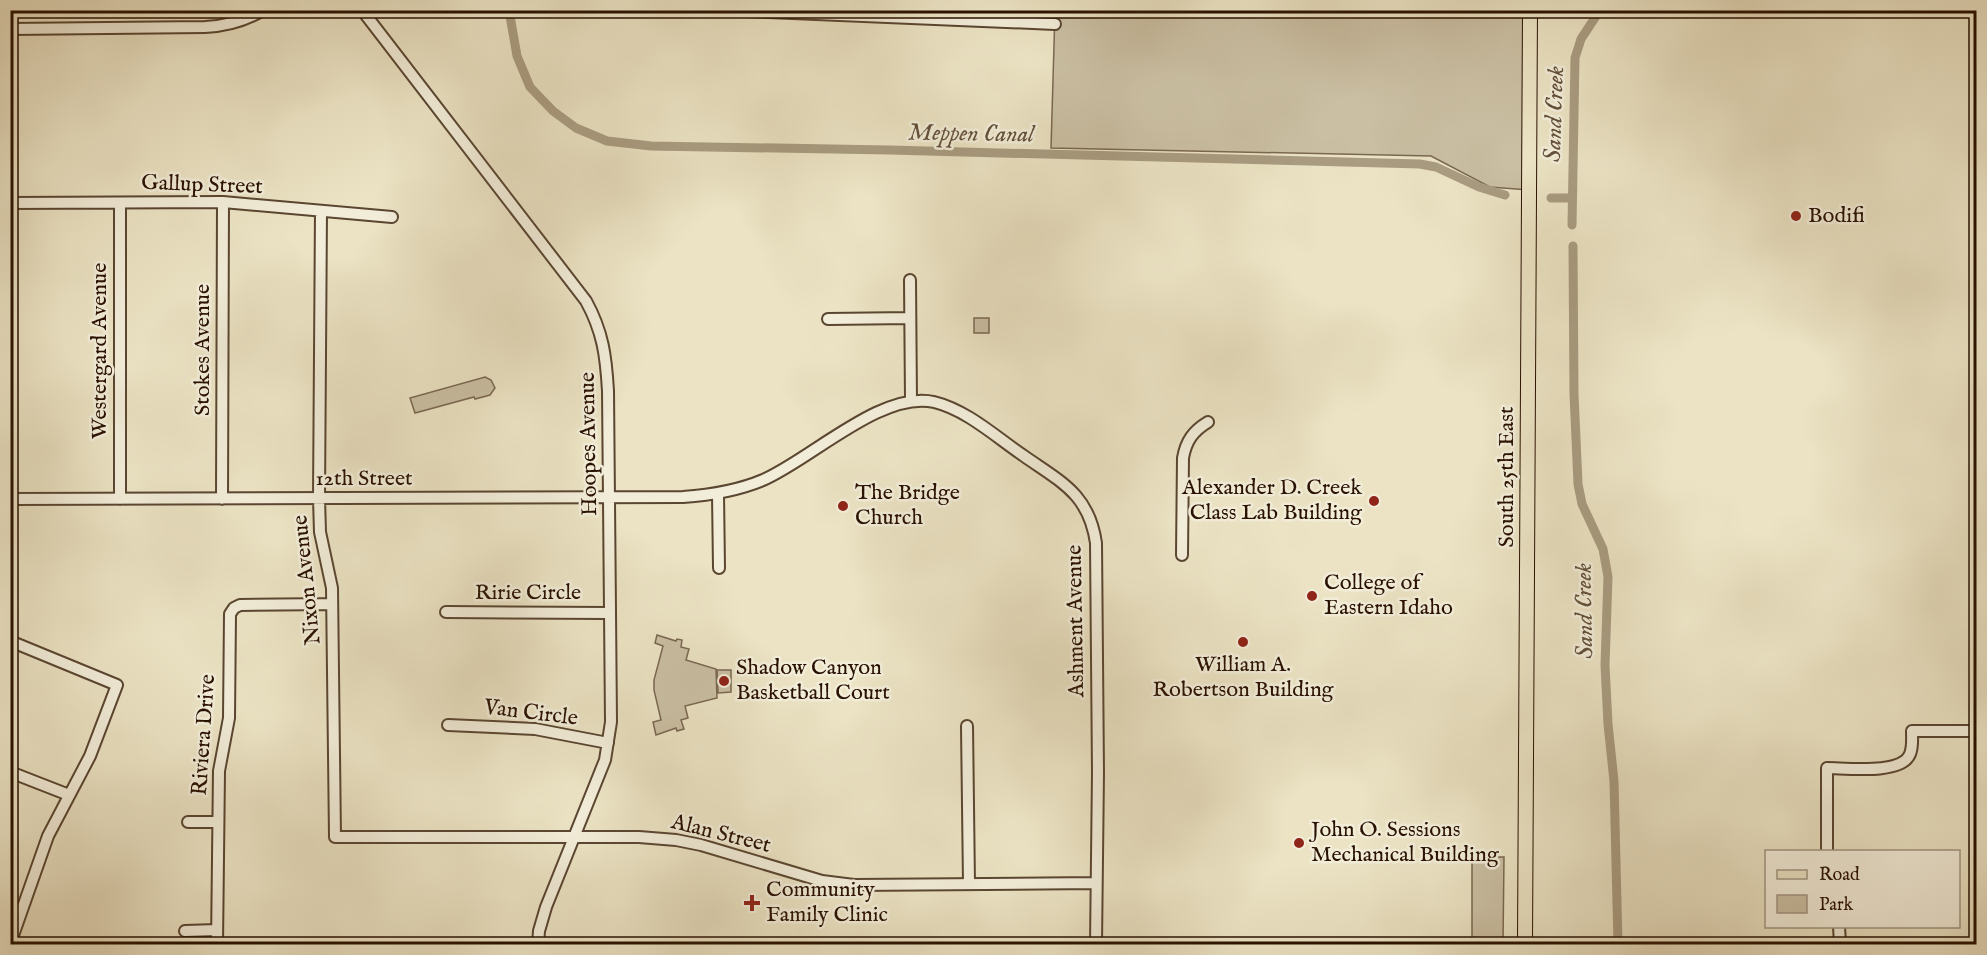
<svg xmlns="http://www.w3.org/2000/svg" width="1987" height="955" font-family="'IM FELL English',serif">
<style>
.green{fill:#cabfa3;stroke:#7a6852;stroke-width:1.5}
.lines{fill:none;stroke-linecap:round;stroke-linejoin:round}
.canal{stroke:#a99c81;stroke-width:9}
.minor-casing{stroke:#5a4631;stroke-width:14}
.major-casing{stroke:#291100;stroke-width:16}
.minor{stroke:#f2edd9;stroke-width:10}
.major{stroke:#ebe3c4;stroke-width:14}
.poi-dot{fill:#8f2418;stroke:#f2edd9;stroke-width:2}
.labels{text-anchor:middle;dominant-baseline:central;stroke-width:5;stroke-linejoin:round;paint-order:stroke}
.street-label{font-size:22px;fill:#291100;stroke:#f2edd9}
.poi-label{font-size:22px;fill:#291100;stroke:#f2edd9;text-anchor:start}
.water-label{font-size:24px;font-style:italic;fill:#63503a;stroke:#f2edd9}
</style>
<rect width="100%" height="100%" fill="#ebe3c4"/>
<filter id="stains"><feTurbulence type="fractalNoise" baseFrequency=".00333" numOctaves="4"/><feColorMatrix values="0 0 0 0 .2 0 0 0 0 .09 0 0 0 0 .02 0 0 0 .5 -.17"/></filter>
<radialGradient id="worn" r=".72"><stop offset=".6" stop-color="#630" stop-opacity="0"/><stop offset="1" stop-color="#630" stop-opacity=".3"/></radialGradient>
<path class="green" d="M1055,11h475v179l-40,-3 -59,-31 -380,-8z
M974,318h15v15h-15z
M485,377l6,3 4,8 -5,7 -15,4 -1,-2 -59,16 -5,-15z
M657,635l19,6 1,-2 5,1 -1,7 8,2 -3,11 30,9 1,29 -32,8 3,12 -7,2 3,9 -7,2 -1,-3 -20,7 -3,-13 8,-2 -7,-30v-10l9,-34 -8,-3z
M717,670h14v22l-13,1z
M1477,857h27l-1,87h-31v-82z"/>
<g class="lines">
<path class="canal" d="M509,10l8,46 13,31 23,24 23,17 31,13 44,5 239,4 530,14 16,3 43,20 26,8
M1551,198h21
M1572,225l3,-167 6,-19 19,-29
M1573,246l1,148 4,90 4,20 21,45 5,28 -3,88 3,59 6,57 4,163"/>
<defs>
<path id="minor" d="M362,10l224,291c17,31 20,55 22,90l3,331 -6,38 -59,147 -7,24 -1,13
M722,10l333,14
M10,29l195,-2c21,-1 40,-6 58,-17
M10,203l213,-1 169,15
M120,203v296
M321,211l-2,287 1,34 12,56 3,249h304l37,3 25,5 121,36 32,4 242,-2
M910,280l1,121
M828,319l82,-1
M718,494l1,74
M10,499l673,-2c28,-2 54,-6 80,-17 47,-20 119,-90 171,-78 33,8 62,35 90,54 37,26 65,38 72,87l2,229 -2,172
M222,499l1,-297
M1182,555l1,-97c3,-17 10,-27 25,-36
M446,612l164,1
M10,641l107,44 -27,71 -42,80 -38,108
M448,725l87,4 73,14
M967,726l2,158
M10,772l59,23
M188,822h29
M1827,852v-84c19,0 75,7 83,-14 3,-7 2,-16 2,-23h64
M1839,926l1,18
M185,931l32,-1
M217,944l2,-173 10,-53 1,-104 4,-6 6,-3 92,-1"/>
<path id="major" d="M1525,944l5,-934"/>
</defs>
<use href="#minor" class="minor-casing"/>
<use href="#major" class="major-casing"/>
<use href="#minor" class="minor"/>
<use href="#major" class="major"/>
</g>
<g class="poi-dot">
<circle cx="1796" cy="216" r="6"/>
<circle cx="1374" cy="501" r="6"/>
<circle cx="843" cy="506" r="6"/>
<circle cx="1312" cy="596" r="6"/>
<circle cx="1243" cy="642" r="6"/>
<circle cx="724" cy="681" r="6"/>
<circle cx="1299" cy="843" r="6"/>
<path d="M749 894h6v6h6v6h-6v6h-6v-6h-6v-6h6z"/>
</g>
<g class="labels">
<g class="street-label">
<text transform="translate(202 185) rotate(2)">Gallup Street</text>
<text transform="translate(203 350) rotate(-90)">Stokes Avenue</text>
<text transform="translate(100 351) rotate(-90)">Westergard Avenue</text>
<text transform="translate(589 444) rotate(-91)">Hoopes Avenue</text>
<text transform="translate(1507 477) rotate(-90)">South 25th East</text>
<text x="364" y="479">12th Street</text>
<text transform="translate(307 580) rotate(-96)">Nixon Avenue</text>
<text x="528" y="593">Ririe Circle</text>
<text transform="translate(1076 621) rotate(-91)">Ashment Avenue</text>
<text transform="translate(531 713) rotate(7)">Van Circle</text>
<text transform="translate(204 735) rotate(-86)">Riviera Drive</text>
<text transform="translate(721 834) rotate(14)">Alan Street</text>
</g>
<g class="poi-label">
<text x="1808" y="216">Bodifi</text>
<text x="1362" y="488" text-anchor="end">Alexander D. Creek<tspan x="1362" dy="25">Class Lab Building</tspan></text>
<text x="855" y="493">The Bridge<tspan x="855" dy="25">Church</tspan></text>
<text x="1324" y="583">College of<tspan x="1324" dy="25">Eastern Idaho</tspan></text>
<text x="1243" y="665" text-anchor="middle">William A.<tspan x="1243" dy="25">Robertson Building</tspan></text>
<text x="736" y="668">Shadow Canyon<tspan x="736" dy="25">Basketball Court</tspan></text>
<text x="1311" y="830">John O. Sessions<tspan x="1311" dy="25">Mechanical Building</tspan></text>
<text x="766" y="890">Community<tspan x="766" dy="25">Family Clinic</tspan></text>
</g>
<g class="water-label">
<text transform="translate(1555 114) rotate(-88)">Sand Creek</text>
<text transform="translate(971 134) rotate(1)">Meppen Canal</text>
<text transform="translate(1585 611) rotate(-91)">Sand Creek</text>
</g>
</g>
<rect width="1987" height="955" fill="none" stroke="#ebe3c4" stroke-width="36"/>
<rect x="12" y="12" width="1963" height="931" fill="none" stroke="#291100" stroke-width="3"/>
<rect x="18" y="18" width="1951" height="919" fill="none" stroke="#291100" stroke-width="1.5"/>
<rect x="1765" y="850" width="195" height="78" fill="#f2edd9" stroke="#a29582" stroke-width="1.5"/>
<rect x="1777" y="870" width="30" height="9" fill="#ebe3c4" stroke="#a29582" stroke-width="1.5"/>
<text x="1819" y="880" font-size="18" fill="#291100">Road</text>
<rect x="1777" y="895" width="30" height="18" fill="#cabfa3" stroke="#a29582" stroke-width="1.5"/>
<text x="1819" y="910" font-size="18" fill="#291100">Park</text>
<rect width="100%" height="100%" filter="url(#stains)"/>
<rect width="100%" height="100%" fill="url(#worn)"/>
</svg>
